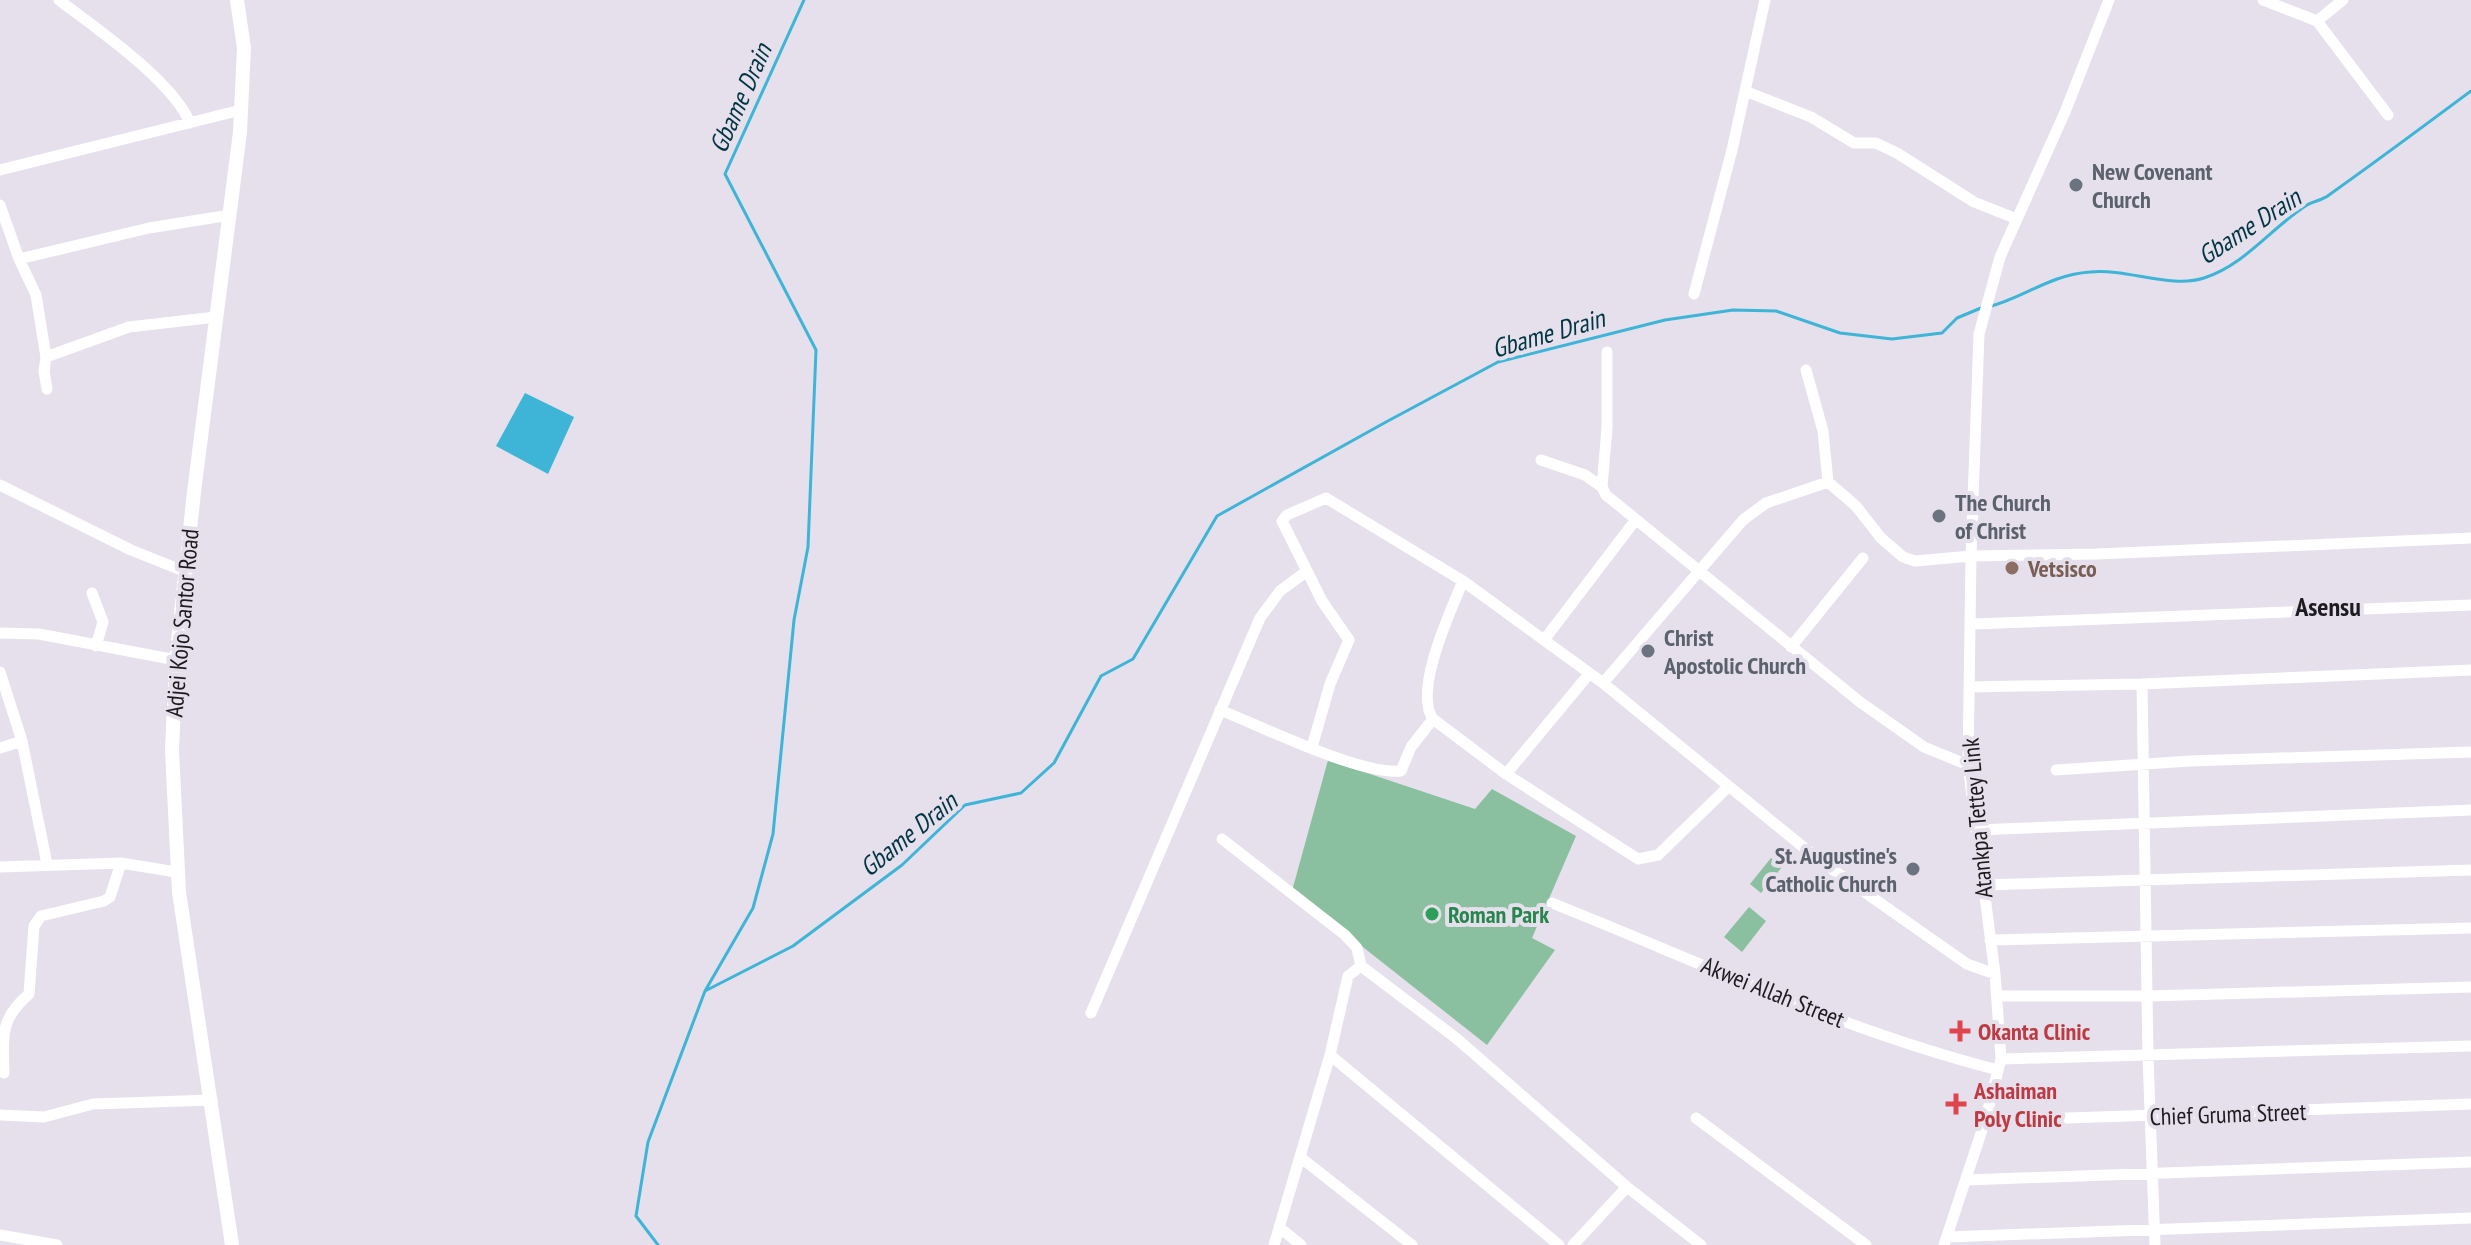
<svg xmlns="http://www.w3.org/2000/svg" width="2471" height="1245" font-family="'PT Sans Narrow',sans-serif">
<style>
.green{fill:#8ac0a0}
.water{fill:#3eb4d7}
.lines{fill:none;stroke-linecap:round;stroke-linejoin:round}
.stream{stroke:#3eb4d7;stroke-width:3}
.minor{stroke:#fff;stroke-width:11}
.tertiary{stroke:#fff;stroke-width:14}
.worship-dot{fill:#6b7280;stroke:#e5e0eb;stroke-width:3}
.education-dot{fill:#8d6e63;stroke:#e5e0eb;stroke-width:3}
.leisure-dot{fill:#2e9e5b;stroke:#e5e0eb;stroke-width:3}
.health-dot{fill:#e0444e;stroke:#e5e0eb;stroke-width:3}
.labels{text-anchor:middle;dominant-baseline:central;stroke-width:8;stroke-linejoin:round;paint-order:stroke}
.worship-label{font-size:24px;font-weight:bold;fill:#5b616d;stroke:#e5e0eb;text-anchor:start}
.education-label{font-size:24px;font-weight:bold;fill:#785e54;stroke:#e5e0eb;text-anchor:start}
.street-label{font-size:24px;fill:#1d1b1f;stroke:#e5e0eb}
.leisure-label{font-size:24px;font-weight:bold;fill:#27864d;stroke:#e5e0eb;text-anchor:start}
.health-label{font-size:24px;font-weight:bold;fill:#be3a42;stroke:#e5e0eb;text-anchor:start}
.water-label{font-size:26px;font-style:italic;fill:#003543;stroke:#e5e0eb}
.neighbourhood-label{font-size:26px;font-weight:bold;fill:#1d1b1f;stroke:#e5e0eb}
</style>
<rect width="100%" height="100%" fill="#e5e0eb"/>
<path class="green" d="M1328,760l147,49 17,-20 84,47 -44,102 23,12 -68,95 -195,-154z
M1771,858l11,9 -21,26 -11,-9z
M1749,907l17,14 -24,31 -18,-15z"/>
<path class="water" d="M525,393l49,24 -26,57 -52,-28z"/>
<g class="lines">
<path class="stream" d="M1988,307c36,-9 61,-32 102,-35 37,-4 81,17 114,6 41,-13 68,-51 103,-73 7,-4 16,-5 22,-10 48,-34 95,-69 142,-104
M705,991l88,-45 109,-81 63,-60 56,-12 33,-30 47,-87 32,-17 84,-143 169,-94 112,-60 167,-42 68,-10 43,1 64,22 52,6 50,-6 15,-15 24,-10
M658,1245l-22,-29 12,-74 57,-151 48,-83 20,-74 21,-214 14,-73 8,-197 -91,-176 79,-174"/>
<path class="minor" d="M59,0c37,28 114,81 131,123
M2263,0l54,21 26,-21
M2317,21l71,94
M1745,91l66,26 43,26h22l21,10 77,49 43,17
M0,170l241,-60
M0,205l19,54 17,36 10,62 -2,14 3,18
M19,259l130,-31 81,-13
M1694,294l38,-144 33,-150
M1607,352v76l-5,59 4,8 254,207 64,45 44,18
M46,357l83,-30 87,-10
M1806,370l17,61 5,51
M1541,460l44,15 17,12
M0,485l131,65 55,22
M1463,581c-12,29 -50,110 -30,138l73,55 132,85 20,-4 71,-69
M92,593l11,29 -7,24
M1972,624l499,-19
M0,633l39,1 137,26
M1544,640l90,-118
M1791,647l72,-89
M0,672l22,69 25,123
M1603,683l140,-163 23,-17 62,-21 28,24 25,32 22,19 12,4 56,-5 126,-2 374,-16
M2142,684l6,373 7,188
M1969,687l173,-3 329,-14
M1220,710c43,17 139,65 181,61l10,-24 22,-28
M1312,747l18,-63 19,-44 -27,-39 -40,-80 5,-6 39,-17 137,83 140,102 216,177 148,104 28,10
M0,748l22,-7
M2056,770l134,-9 281,-9
M1506,774l83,-100
M1976,830l495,-20
M1222,839l123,96 12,13 4,18
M0,867l121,-4 55,9
M1982,885l489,-15
M1552,903c148,59 292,128 446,167
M1990,940l481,-12
M1997,996h152l322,-9
M1091,1013l169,-395 20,-27 27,-20
M1330,1055l229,190
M2001,1059l470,-13
M4,1073c-1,-38 -4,-54 25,-79l5,-68 7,-10 63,-15 6,-4 11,-34
M0,1115l44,2 49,-13 119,-4
M1696,1118l170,127
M1985,1121l486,-17
M1300,1157l112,88
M1966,1180l505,-18
M1279,1227l22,18
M0,1235l57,10
M1947,1237l524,-19
M1274,1245l56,-190 18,-79 13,-10 95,72 171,149 74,58
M1573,1245l54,-58
M1944,1245l41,-124 16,-62 -6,-85 -27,-209 3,-209 8,-222 21,-77 65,-145 44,-112"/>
<path class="tertiary" d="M232,1245l-53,-353 -7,-142 4,-90 18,-168 46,-360 4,-84 -7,-48"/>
</g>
<g class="worship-dot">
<circle cx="2076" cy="185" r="8"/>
<circle cx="1939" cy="516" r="8"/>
<circle cx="1648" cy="651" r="8"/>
<circle cx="1913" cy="869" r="8"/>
</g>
<circle class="education-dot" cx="2012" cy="568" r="8"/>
<circle class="leisure-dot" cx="1432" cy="914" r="8"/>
<g class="health-dot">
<path d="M1956 1019h8v8h8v8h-8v8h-8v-8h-8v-8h8z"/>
<path d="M1952 1092h8v8h8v8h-8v8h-8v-8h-8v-8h8z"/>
</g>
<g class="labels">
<g class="worship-label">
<text x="2092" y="171">New Covenant<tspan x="2092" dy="28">Church</tspan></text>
<text x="1955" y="502">The Church<tspan x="1955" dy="28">of Christ</tspan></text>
<text x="1664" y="637">Christ<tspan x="1664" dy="28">Apostolic Church</tspan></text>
<text x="1897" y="855" text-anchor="end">St. Augustine's<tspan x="1897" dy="28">Catholic Church</tspan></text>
</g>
<g class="education-label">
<text x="2028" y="568">Vetsisco</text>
</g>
<g class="street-label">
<text transform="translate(182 623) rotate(-85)">Adjei Kojo Santor Road</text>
<text transform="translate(1977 818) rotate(-95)">Atankpa Tettey Link</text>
<text transform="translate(1773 992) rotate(22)">Akwei Allah Street</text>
<text transform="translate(2228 1114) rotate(-2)">Chief Gruma Street</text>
</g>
<g class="leisure-label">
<text x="1448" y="914">Roman Park</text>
</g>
<g class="health-label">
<text x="1978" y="1031">Okanta Clinic</text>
<text x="1974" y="1090">Ashaiman<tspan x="1974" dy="28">Poly Clinic</tspan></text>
</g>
<g class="water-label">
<text transform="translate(740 98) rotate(-66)">Gbame Drain</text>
<text transform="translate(2249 226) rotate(-33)">Gbame Drain</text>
<text transform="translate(1548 333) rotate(-16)">Gbame Drain</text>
<text transform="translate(908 834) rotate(-39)">Gbame Drain</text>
</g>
<g class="neighbourhood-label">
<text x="2328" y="606">Asensu</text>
</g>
</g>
</svg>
